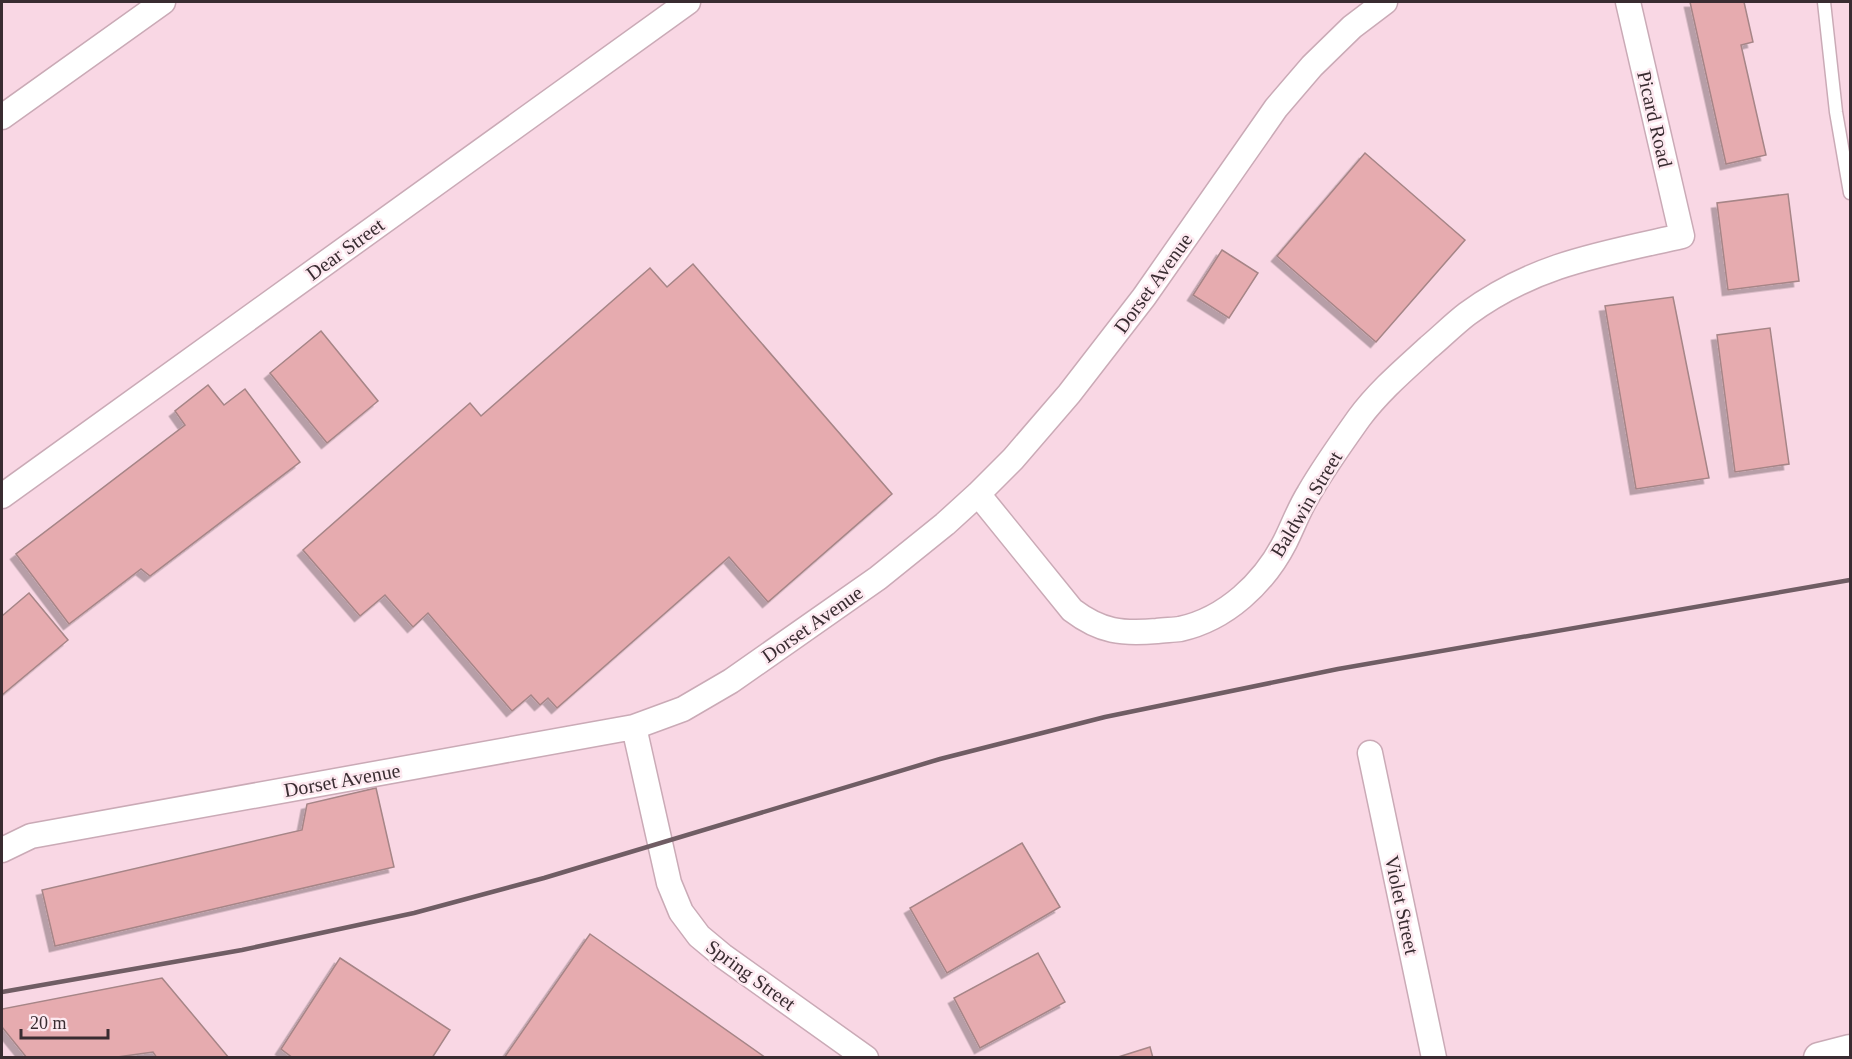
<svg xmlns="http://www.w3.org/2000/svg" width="1852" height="1059" font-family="'Times New Roman',serif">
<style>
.building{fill:#e6abaf;stroke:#a68587;stroke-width:1.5;filter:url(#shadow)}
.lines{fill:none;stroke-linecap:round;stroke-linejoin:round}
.service-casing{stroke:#caaab6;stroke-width:15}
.minor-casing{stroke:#caaab6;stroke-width:27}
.tertiary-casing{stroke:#caaab6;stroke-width:33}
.service{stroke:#fff;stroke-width:12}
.minor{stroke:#fff;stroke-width:24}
.tertiary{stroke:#fff;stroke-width:30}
.rail{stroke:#705d64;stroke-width:4.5}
.labels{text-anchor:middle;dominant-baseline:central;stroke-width:5;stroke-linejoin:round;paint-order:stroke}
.street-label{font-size:20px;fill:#392c31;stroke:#fde9f0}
</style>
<defs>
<filter id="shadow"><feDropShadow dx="-5.5" dy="5.5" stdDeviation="0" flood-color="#0004"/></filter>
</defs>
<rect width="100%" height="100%" fill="#f9d7e4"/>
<path class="building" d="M1690,2h54l9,40 -12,3 25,110 -40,9z
M1365,153l100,87 -89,102 -99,-86z
M1788,194l11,87 -71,9 -11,-87z
M1222,250l36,23 -29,45 -36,-23z
M693,264l199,230 -124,108 -39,-45 -172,151 -9,-10 -8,7 -9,-10 -19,16 -84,-98 -15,14 -28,-32 -25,21 -57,-66 167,-147 11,13 169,-148 17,19z
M1673,297l36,181 -73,11 -31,-183z
M1770,328l19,136 -54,8 -18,-137z
M321,331l57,70 -51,42 -57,-70z
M208,385l16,20 21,-16 55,73 -150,114 -9,-7 -72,55 -53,-70 169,-129 -10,-14z
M29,593l39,47 -66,55v-79z
M376,788l18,79 -339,79 -13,-56 260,-60 5,-26z
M1022,843l38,64 -113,66 -37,-65z
M590,934l176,124h-262z
M1038,953l27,49 -85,46 -26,-50z
M340,958l110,72 -18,28h-139l-12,-9z
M162,978l67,80h-72l-4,-6 -43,6h-83l-25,-31v-18z
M1150,1047l3,11h-38z"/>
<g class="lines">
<defs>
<path id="service" d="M1824,2l12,110 14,81"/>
<path id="minor" d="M2,117l161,-115
M978,494l94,116c29,22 50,24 85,21 8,-1 16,-1 23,-2 46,-10 84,-46 105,-87 8,-16 14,-33 24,-49 15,-26 33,-51 50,-75 20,-27 46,-49 70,-71 13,-11 25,-23 38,-33 68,-50 135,-60 215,-78l-54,-234
M2,496l686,-494
M634,727l35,156 12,29 18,24 24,20 143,102
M1370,753l64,305
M2,850l29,-14 603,-109 49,-18 48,-28 147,-103 67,-54 33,-30 35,-35 56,-65 75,-97 132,-189 36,-42 40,-39 33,-25"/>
<path id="tertiary" d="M1819,1058l31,-8"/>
</defs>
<use href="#service" class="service-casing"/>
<use href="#minor" class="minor-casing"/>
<use href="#tertiary" class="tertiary-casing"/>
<use href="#service" class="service"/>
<use href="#minor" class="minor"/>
<use href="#tertiary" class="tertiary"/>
<path class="rail" d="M2,992l240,-42 172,-37 130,-35 396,-119 165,-42 233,-48 512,-89"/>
</g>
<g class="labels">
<g class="street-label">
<text transform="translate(1655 119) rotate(77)">Picard Road</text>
<text transform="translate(345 249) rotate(-36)">Dear Street</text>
<text transform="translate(1153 283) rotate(-54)">Dorset Avenue</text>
<text transform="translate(1306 504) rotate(-59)">Baldwin Street</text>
<text transform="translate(812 624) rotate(-35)">Dorset Avenue</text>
<text transform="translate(342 780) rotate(-10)">Dorset Avenue</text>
<text transform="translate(1402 905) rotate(78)">Violet Street</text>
<text transform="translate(751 975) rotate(36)">Spring Street</text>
</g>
</g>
<rect width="1852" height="1059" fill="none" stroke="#392c31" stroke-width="6"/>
<path d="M21 1029v9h87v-9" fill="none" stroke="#392c31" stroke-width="3"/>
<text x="30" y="1029" font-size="18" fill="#392c31" stroke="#fde9f0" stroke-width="4.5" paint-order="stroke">20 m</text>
</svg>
